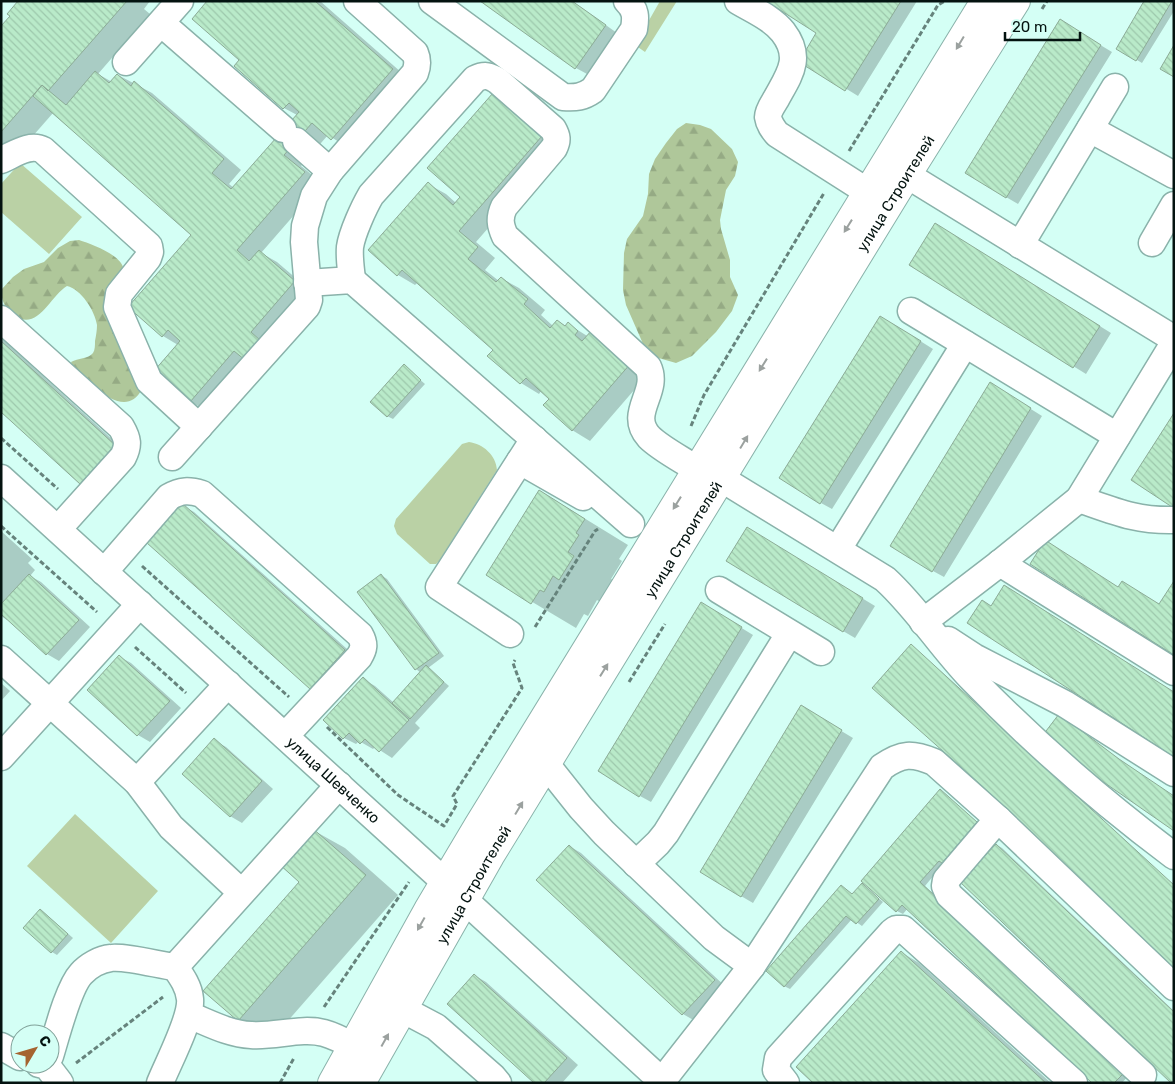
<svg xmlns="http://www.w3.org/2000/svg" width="1175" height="1084" font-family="Rubik,sans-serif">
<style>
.green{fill:#bad1a5}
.forest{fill:url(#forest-firs)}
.shadow{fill:#0003}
.building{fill:url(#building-back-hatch);stroke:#8cab96}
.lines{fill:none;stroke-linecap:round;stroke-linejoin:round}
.minor-casing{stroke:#8ab2aa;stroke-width:29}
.major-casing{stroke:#8ab2aa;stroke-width:30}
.path{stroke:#66837c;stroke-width:3;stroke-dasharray:5 2.5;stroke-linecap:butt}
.minor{stroke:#fff;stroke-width:26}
.major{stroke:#fff;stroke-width:28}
.oneway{fill:#9ba19f}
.labels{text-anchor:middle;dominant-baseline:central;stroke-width:4;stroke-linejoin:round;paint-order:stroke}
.street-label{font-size:15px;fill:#041310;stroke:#d4fff5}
</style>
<defs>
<pattern id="forest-firs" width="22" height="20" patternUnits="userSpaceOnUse" patternTransform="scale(1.25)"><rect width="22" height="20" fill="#afc79a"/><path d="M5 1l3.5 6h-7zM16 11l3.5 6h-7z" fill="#95aa84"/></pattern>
<pattern id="building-back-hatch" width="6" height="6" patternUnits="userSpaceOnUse" patternTransform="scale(1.25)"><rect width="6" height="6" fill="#b9eac9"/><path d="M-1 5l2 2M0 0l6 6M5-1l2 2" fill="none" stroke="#9dc8ac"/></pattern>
</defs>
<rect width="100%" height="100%" fill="#d4fff5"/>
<path class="green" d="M660,1h17l-32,51 -10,-7z
M20,163l62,54 -33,37 -48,-42v-28z
M469,442c14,2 27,13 28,28l-58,91 -3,3h-6l-33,-30 -3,-8 2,-7 66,-75z
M75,814l83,77 -47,52 -84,-77z"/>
<path class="forest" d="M686,123l14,2 11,4 21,20 6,13 -3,14 -9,14 -6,30 1,9 9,31v17l8,18 -6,16 -16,21 -24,24 -16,7 -21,-6 -11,-11 -18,-41 -3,-15 1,-37 3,-14 16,-23 5,-22 1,-20 6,-15 11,-16 11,-14z
M79,240c12,4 40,14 44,27 0,2 0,5 0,8l19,114c-17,33 -52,-6 -68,-20l-3,-7c7,-4 17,-3 22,-9 2,-3 2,-8 2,-12 1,-5 2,-11 2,-16 -2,-14 -16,-36 -30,-39 -18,11 -30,48 -55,28 -7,-6 -11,-15 -11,-24l12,-13 11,-8 20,-7 14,-14 12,-7z"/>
<path class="shadow" d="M20,1h130l-6,8 6,5 -52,60 14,8 6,-7 34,18 89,77 -12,14 5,4 63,-73 -13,-7 -49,-43 5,-5 -31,-59h111l90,79 -60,69 -22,-14 -27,31 21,17 -61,70 16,9 35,30 -104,120 -18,-11 -12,-56 -15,-9 30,-101 -140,-122 -35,40 -17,-10v-115l11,-12z
M572,1l45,32 -30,41 -11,-6z
M768,1h149l-59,95 -57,-35 17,-28z
M1146,1h28v10l-32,52 -25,-15z
M1072,28l40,24 -94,152 -12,-7z
M494,95l65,52 -83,95 19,16 -10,12 14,11 2,-3 18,10 26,22 -4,5 12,11 4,-5 9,5 2,-2 80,50 -58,67 -18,-11 -21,-31 -10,-8 -2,3 -18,-11 -32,-27 6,-6 -77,-68 -3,3 -17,-10 30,-91 18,10 10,9 5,-6z
M947,231l164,102 -25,41 -176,-109z
M893,324l40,25 -101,160 -11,-6z
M1,338l125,114 -34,37 -12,-6 -79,-73z
M404,366l21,18 -32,35 -6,-3z
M1002,391l40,25 -98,161 -11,-6z
M540,491l88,54 -9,14 3,2 -11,18 6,3 -14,22 -6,-4 -9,16 -4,-2 -8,14 -89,-53z
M182,505l12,7 162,145 -33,38 -12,-7z
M1,531l31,28 -4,4 7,7 -5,6 11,6 49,45 -31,34 -12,-7 -39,-35 -1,1 -6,-4z
M759,536l116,70 -20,32 -12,-7z
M381,575l6,4 57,77 -16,12 21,18 -34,37 5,5 -28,30 -17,-11 -2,2 -14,-8 -3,3 -12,-6 19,-59 12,7 19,17 27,-30 -5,-4z
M714,611l39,24 -102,167 -11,-6z
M120,657l11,6 50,45 -31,34 -12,-7 -49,-45z
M1,683l9,8 -9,10z
M813,714l40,24 -100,165 -12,-7z
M214,740l12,7 47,42 -31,34 -12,-7z
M940,790l41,36 -37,37 -19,23 203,190 -6,7h-28l-186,-175 -5,6 -6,-3z
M311,829l34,19 53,47 -126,144 -33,-19 62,-138z
M997,845l5,3 172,163v72z
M569,846l12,7 145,134 -31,34 -12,-7z
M867,888l16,14 -21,24 -10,-7 -62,70 -6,-3 69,-91z
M41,910l32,28 -16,17 -5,-3z
M901,952l18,11 132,120h-236z
M474,975l12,7 92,83 -16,18h-26z"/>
<path class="building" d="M18,1h109l-79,90 -6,-6 -41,47v-106l9,-10 -3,-2z
M207,1h108l78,68 -62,71 -19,-17 -28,32 21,17 -68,78 12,11 10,-11 36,31 -44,51 10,9 -16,19 -11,-9 -44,51 -36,-31 26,-30 -12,-11 -6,7 -34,-30 63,-72 -158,-139 9,-11 24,20 29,-34 14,12 8,-9 14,12 3,-5 90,78 -12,14 19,16 68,-77 -10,-9 -6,6 -49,-43 5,-6 -47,-41z
M480,1h92l34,24 -31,44z
M766,1h135l-56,90 -46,-29 17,-29z
M1144,1h28l-36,60 -20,-12z
M1060,19l41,26 -95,153 -41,-25z
M1174,45v32l-14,-8z
M493,93l49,43 -83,95 19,16 -10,12 28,23 5,-5 27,22 -4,5 26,24 7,-8 8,6 3,-4 10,9 -3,4 7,6 11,-12 38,34 -59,68 -29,-26 6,-6 -23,-21 -6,6 -33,-28 6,-6 -91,-80 -5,6 -29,-26 60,-68 25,23 7,-8 -33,-29z
M935,223l165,103 -27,42 -164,-103z
M880,316l41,25 -101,163 -41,-26z
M1,341l114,104 -35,39 -79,-72z
M404,364l17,16 -34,37 -17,-15z
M990,382l41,26 -99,164 -42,-26z
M1174,413v91l-2,3 -41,-27z
M539,490l46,29 -9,14 3,2 -11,17 6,4 -15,24 -6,-4 -9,16 -4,-2 -9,14 -45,-29z
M182,503l163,147 -35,39 -163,-146z
M747,527l116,71 -20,34 -117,-71z
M1045,540l73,47 4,-6 37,23 15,-23v74l-144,-91z
M29,574l50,46 -33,35 -45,-41v-10z
M381,574l58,79 -24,17 -58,-78z
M1004,585l170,107v65l-207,-134 15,-23 9,6z
M701,602l41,25 -103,170 -41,-26z
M911,644l263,241v83l-193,-183 -109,-97z
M119,655l51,46 -33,35 -50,-46z
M426,665l18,17 -34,37 -18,-16z
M363,677l46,43 -30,32 -14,-13 -5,5 -11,-11 -6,6 -20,-19z
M801,705l41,25 -101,167 -41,-25z
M1059,714l60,45 55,37v35l-72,-50 -59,-46z
M214,738l48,43 -32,36 -48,-43z
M940,789l37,33 -35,41 -3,-2 -19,21 204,191 -10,10h-22l-190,-178 -6,7 -35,-31z
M311,827l55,48 -128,146 -35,-30 96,-109 -20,-18z
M996,844l178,168v71h-3l-211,-201z
M569,845l146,135 -33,35 -146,-135z
M862,883l17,16 -23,25 -10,-8 -62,71 -18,-16 75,-86 11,9z
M40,909l28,25 -17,19 -28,-25z
M901,951l145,132h-233l-17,-16z
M474,974l93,84 -23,25h-10l-87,-79z"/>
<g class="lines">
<defs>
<g id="minor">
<path d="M432,1l131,96c13,1 20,0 30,-7l41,-61c2,-12 2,-19 -7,-28"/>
<path d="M738,1c15,9 34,17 45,31 20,26 6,43 -7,67 -3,5 -8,12 -8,18 1,7 5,12 9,17l91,58"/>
<path d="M161,23l122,106"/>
<path d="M126,62l54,-61"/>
<path d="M1090,129l84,46"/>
<path d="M296,141l34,30"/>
<path d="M1,160c14,-6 29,-17 42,-10l106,96 1,6 -2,6 -29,36 -2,13 32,74 50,46"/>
<path d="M907,175l267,164"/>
<path d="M1152,243l22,-38"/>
<path d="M1020,245l95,-158"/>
<path d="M352,280c-1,-11 -3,-22 -2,-33 2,-14 14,-40 21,-52l104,-116c10,-5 15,-3 23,2l55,48c4,7 5,11 1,19l-50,59c-5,11 -4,18 1,29l143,131c12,25 -21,46 1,70 12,12 34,23 49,33"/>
<path d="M307,283l45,-3 279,244"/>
<path d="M911,311l206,125"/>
<path d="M1,319l120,108c7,12 8,18 2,30l-65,72"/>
<path d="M172,457l135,-151 2,-6 -5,-58 1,-16 9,-30 16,-25 85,-98c3,-8 3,-13 0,-20l-58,-52"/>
<path d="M520,461l63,36"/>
<path id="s1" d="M1,478l444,404 219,201"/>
<path d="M722,479l163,100c32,29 56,68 87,100 62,64 130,123 202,177"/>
<path d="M1079,499c35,12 57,22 95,21"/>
<path d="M838,549l127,-205"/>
<path d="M1000,563l174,109"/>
<path d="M104,572l65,-75c12,-7 20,-7 33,-3l158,141c5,9 4,14 -1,22l-74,79"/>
<path d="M719,590l102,62"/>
<path d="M923,622l77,-59 79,-64 95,-156"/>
<path d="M510,634l-71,-47 95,-148"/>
<path d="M948,640l26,17 91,47 109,69"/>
<path d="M1,659l136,123 34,45 70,65"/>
<path d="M1,757l139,-153"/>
<path d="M546,764l35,44 23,25 110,105 38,28 -90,115"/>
<path d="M137,782l91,-98"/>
<path d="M998,819l-52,61 -1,6 4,9 194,180"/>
<path d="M636,864l22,-21 8,-10 123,-199"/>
<path d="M752,966l130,-199c20,-14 30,-14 52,-5l64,57 176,168"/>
<path d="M402,1009l34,18 57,50 5,6"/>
<path d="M189,1015c20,8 40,19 62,20 24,2 50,-8 73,-2 11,3 20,8 29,13"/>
<path d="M1,1046l19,11"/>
<path d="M50,1056c6,-19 18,-68 31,-82 7,-8 19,-15 30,-16 14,-2 48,7 64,9"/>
<path d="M39,1064l8,2 13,17"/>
<path d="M160,1083c8,-20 32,-65 30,-84 -1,-12 -8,-22 -15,-32l164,-182"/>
<path d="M786,1083l-10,-13 2,-12 114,-126 4,-3h7l171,154"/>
</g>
<g id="major">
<path d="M332,1083l96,-173 50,-84 507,-825"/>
<path id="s2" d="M361,1083l129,-227 417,-681 109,-174"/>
</g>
</defs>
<use href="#minor" class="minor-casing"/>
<use href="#major" class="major-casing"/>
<path class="path" d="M1042,9l5,-8
M849,151l89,-146 7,-4
M691,426l13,-31 120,-202
M1,438l57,51
M1,526l96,86
M142,566l147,131
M535,627l60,-96 3,-2
M135,647l51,46
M629,682l36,-58
M327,727l71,68 46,31 13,-22 -4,-8 69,-108 -9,-25 2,-3
M324,1007l85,-125
M76,1063l87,-66
M280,1083l14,-25"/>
<use href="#minor" class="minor"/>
<use href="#major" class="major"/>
</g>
<defs><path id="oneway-solid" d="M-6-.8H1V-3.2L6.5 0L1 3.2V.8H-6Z" transform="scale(1.25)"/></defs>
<g class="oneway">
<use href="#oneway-solid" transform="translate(960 43) rotate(121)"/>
<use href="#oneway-solid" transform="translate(848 226) rotate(122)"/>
<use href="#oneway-solid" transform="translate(763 365) rotate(122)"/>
<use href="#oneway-solid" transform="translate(744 442) rotate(-59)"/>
<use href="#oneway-solid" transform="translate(677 503) rotate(122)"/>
<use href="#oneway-solid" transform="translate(604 670) rotate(-58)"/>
<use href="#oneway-solid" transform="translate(519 808) rotate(-59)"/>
<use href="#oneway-solid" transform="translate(421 924) rotate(119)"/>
<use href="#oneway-solid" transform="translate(385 1040) rotate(-61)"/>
</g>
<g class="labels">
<g class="street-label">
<text stroke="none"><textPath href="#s2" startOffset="1038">улица Строителей</textPath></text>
<text stroke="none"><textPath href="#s2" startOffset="632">улица Строителей</textPath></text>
<text stroke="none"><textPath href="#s1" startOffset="449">улица Шевченко</textPath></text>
<text stroke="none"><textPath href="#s2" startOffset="228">улица Строителей</textPath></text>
</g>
</g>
<rect width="1175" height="1084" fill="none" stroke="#041310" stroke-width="5"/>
<g transform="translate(35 1049) rotate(52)"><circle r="24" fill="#d4fff5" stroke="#81a199"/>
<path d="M0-4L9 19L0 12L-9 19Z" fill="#a56330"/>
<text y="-8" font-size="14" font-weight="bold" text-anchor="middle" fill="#041310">С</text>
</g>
<path d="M1005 32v8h75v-8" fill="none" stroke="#041310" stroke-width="2.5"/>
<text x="1012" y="32" font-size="15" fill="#041310" stroke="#d4fff5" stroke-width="4" paint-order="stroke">20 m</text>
</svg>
